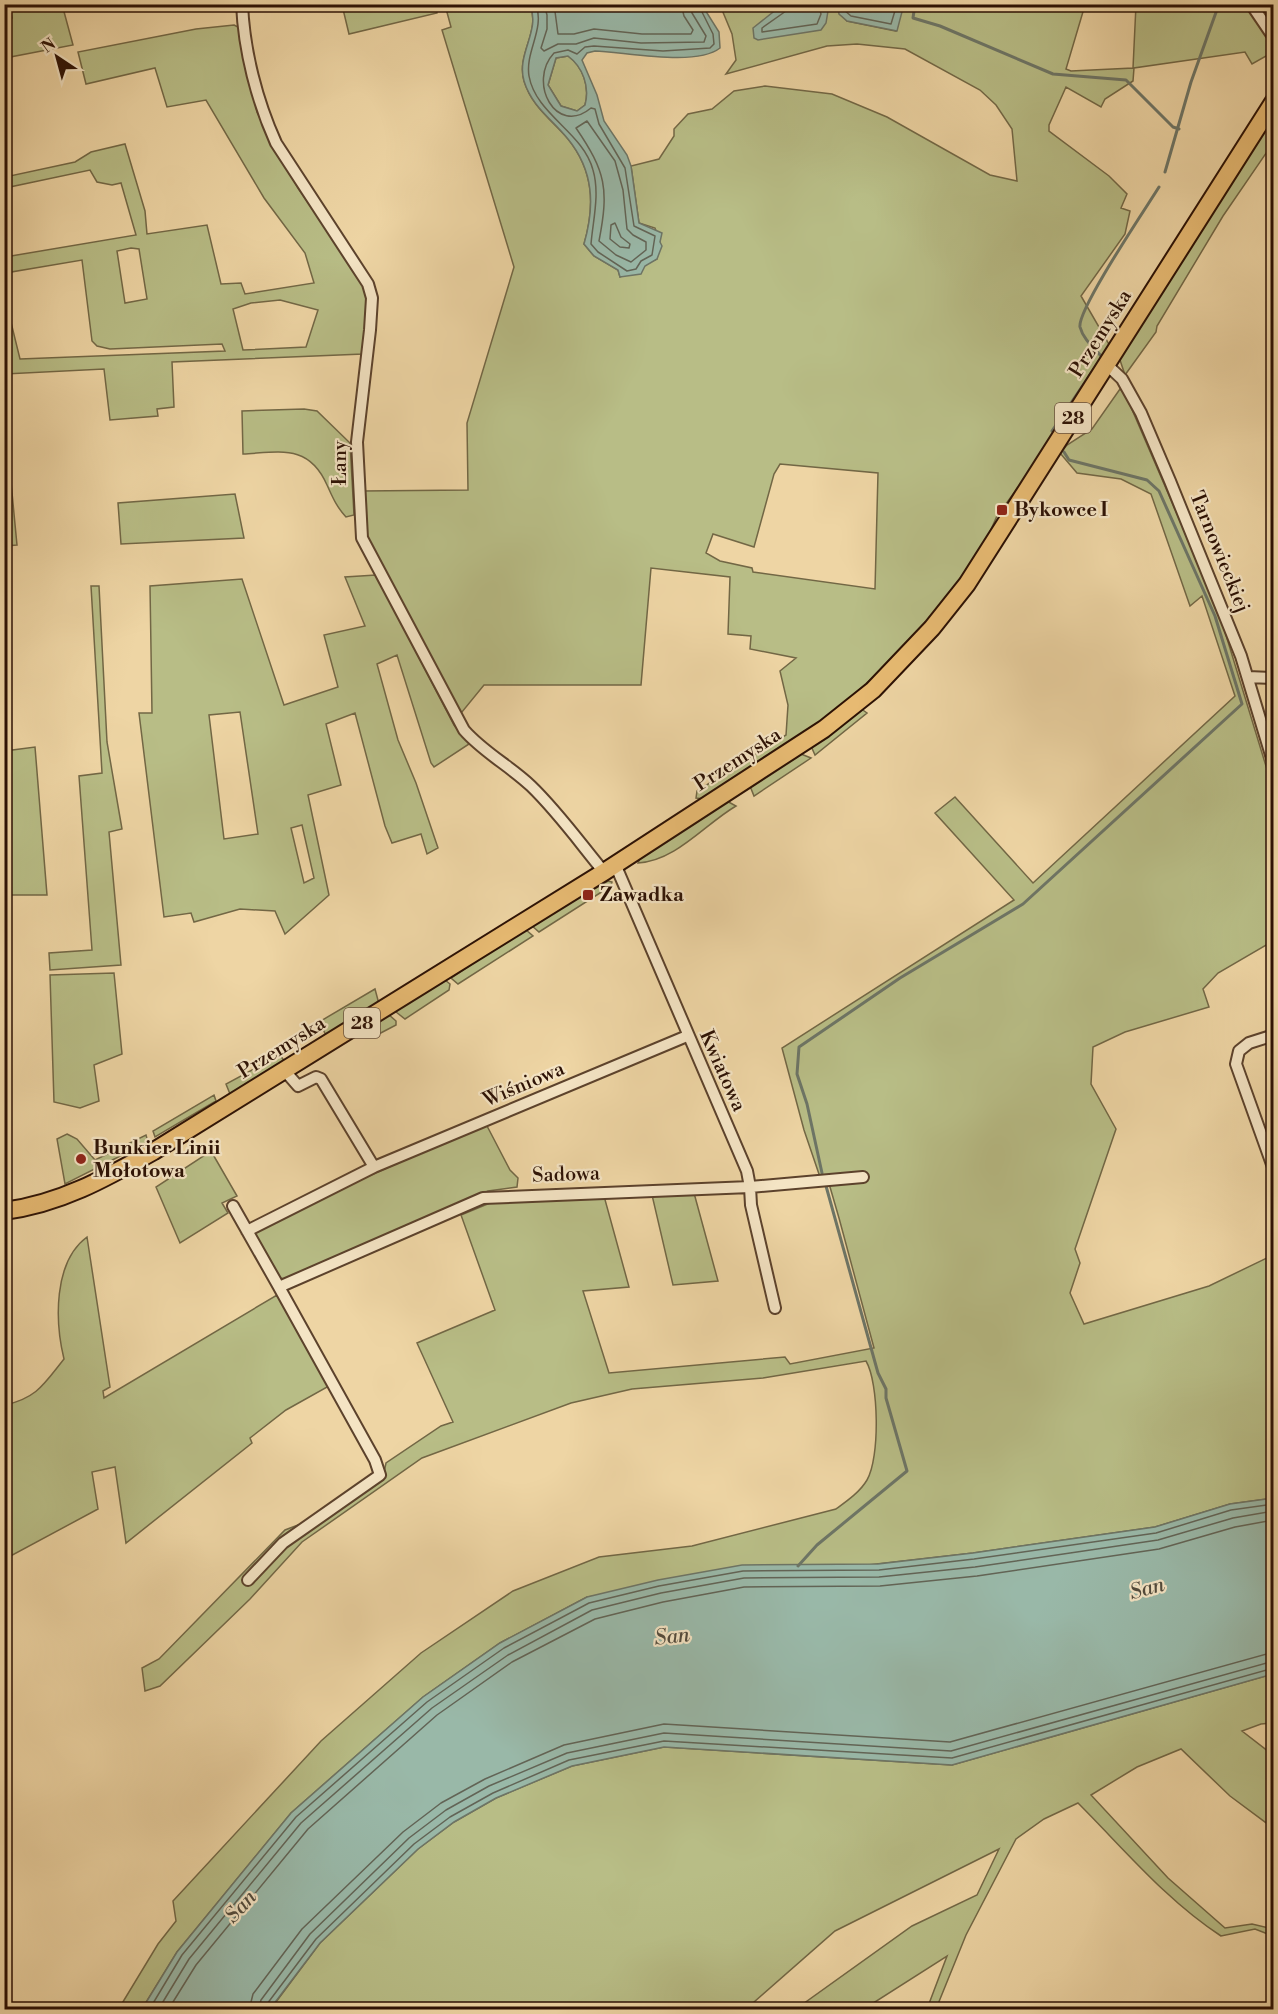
<svg xmlns="http://www.w3.org/2000/svg" width="1278" height="2014" font-family="'Libre Bodoni',serif">
<style>
.green{fill:#b8bd86;stroke:#726745;stroke-width:1.5;fill-rule:evenodd}
.water{fill:#99b8a8;stroke:#6d7566;stroke-width:1.5;fill-rule:evenodd}
.lines{fill:none;stroke-linecap:round;stroke-linejoin:round}
.shore{stroke:#626456;stroke-width:1.5}
.stream{stroke:#6d7566;stroke-width:3}
.minor-casing{stroke:#5c422c;stroke-width:14}
.primary-casing{stroke:#2c1104;stroke-width:20}
.minor{stroke:#f4e4c4;stroke-width:10}
.primary{stroke:#e7ba72;stroke-width:16}
.poi-dot{fill:#8f2418;stroke:#f4e4c4;stroke-width:2}
.labels{text-anchor:middle;dominant-baseline:central;stroke-width:4.5;stroke-linejoin:round;paint-order:stroke}
.shield{fill:#f4e4c4;stroke:#68503e;stroke-width:1.5}
.shield-label{font-size:18px;font-weight:bold;fill:#2c1104}
.street-label{font-size:20px;fill:#2c1104;stroke:#f4e4c4}
.poi-label{font-size:20px;font-weight:bold;fill:#2c1104;stroke:#f4e4c4;text-anchor:start}
.water-label{font-size:21px;font-style:italic;fill:#524b3d;stroke:#f4e4c4}
</style>
<rect width="100%" height="100%" fill="#eed5a4"/>
<filter id="stains"><feTurbulence type="fractalNoise" baseFrequency=".00333" numOctaves="4"/><feColorMatrix values="0 0 0 0 .2 0 0 0 0 .09 0 0 0 0 .02 0 0 0 .5 -.17"/></filter>
<radialGradient id="worn" r=".72"><stop offset=".6" stop-color="#630" stop-opacity="0"/><stop offset="1" stop-color="#630" stop-opacity=".3"/></radialGradient>
<path class="green" d="M9,5h68l-14,3 10,37 -68,13v-38l7,-2z
M342,5h94l1,8 -88,21z
M445,5h85c11,26 -14,49 -6,76 8,26 28,39 44,58 26,32 27,67 16,105l10,12 24,14 2,7 37,-18 3,-17 -5,-14 -16,-5 -8,-57 28,-7 15,-23v-7l14,-15 24,-5 22,-18 31,-5 67,8 55,23 103,58 27,6 -5,-52 -16,-24 -16,-15 -75,-41 -48,-5 -30,2 -101,28 10,-14 -4,-26 -12,-29h118l-1,4 10,12 49,10 7,-26h182l-19,64 5,2 62,-3 3,-63h111l26,40v7l-21,12 -7,-12 -111,16 -1,13 -28,18 -4,8 -35,-20 -17,38v6l60,45 18,18 -6,14 9,3 -5,23 -44,62 29,50 -72,114 -41,56 -12,27 -31,49 -40,49 -89,79 -121,79 -8,-1 1,-7 89,-56 2,-30 -8,-34 16,-13 -46,-9 1,-13 -23,-2 2,-57 -79,-9 -10,117h-157l-22,27 -4,-1 -83,-154 -10,-28 -3,-38 106,-1 -1,-67 47,-156 -72,-237 9,-3zM780,464l98,9 -3,116 -122,-17 -1,-4 -32,-7 -14,-8 7,-19 41,13 20,-73z
M234,25l6,3 17,84 12,25 29,51 35,51 24,30 10,24 -4,61 -191,8 2,45 -17,2 1,7 -48,4 -6,-51 -99,5 -1,-80 16,65 205,-8 -3,-7 -112,5 -13,-3 -5,-5 -10,-81 -77,13v-16l131,-22 -15,-52 -9,2 -15,-3 -7,-12 -85,18v-11l70,-15 16,-10 34,-8 20,67 2,23 60,-9 14,59 20,-1 4,11 69,-11 -9,-30 -41,-55 -58,-98 -39,7 -12,-39 -69,16 -8,-32 118,-23zM131,248l8,1 8,50 -22,4 -8,-52zM280,300l38,10 -12,37 -63,3 -10,-41 18,-6z
M568,56c15,11 22,31 17,49l-8,6 -16,-5 -13,-21 8,-27z
M1273,115v28l-50,73 -66,110 -1,6 -31,43 -6,-18z
M1120,389l4,2 94,218 55,180v152l-55,32 -15,16 6,18 -84,25 -32,15 -2,37 25,45 -41,120 5,14 -10,30 14,31 125,-38 64,-31v243l-43,6 -75,23 -182,26 -386,44 -87,46 -77,54 -132,116 -114,139 -35,57 -24,1 40,-66 18,-23 -3,-20 148,-160 100,-88 92,-62 86,-34 93,-11 144,-37c11,-8 24,-17 31,-29 13,-22 12,-97 -1,-119l-103,17 -131,11 -61,14 -149,55 -120,84 -52,57 -90,87 -15,5 -3,-23 17,-9 126,-129 13,-5 2,9 83,-57 3,-14 55,-37 12,-4 -36,-79 78,-33 -34,-95 41,-17 102,-2 25,91 -46,4 26,82 176,-16 5,7 84,-16 -35,-130 -9,-31 -10,-10 -16,-47 -22,-82 232,-148 -79,-87 20,-16 78,86 202,-187 -33,-100 -12,10 -39,-112 -30,-15 -44,-6 -17,-20 7,-8 25,-16z
M304,409l13,2 33,32 4,72 -8,2c-10,-11 -13,-19 -19,-32 -18,-41 -46,-33 -84,-31l-1,-43z
M5,454l5,18 7,73 -12,1z
M235,494l9,44 -123,6 -3,-41z
M376,575l78,150 15,19 -35,23 -3,-4 -34,-108 -20,9 21,76 18,43 22,65 -11,6 -6,-20 -29,9 -7,-17 -30,-113 -29,11 15,61 -33,10 21,100 -44,39 -10,-23 -35,-2 -46,13 -3,-9 -27,4 -25,-204h13l-2,-127 92,-7 42,126 54,-18 -14,-52 41,-9 -20,-49zM240,712l18,122 -34,5 -15,-124zM302,825l12,53 -10,5 -13,-55z
M91,586h8l8,156 15,87 -13,3 12,133 -71,5 -1,-17 43,-3 -13,-174 23,-3z
M860,708l7,5 -52,42 -4,-9z
M35,747l12,148h-42v-144z
M801,754l10,4 -57,38 -4,-10z
M725,800l11,6c-31,18 -60,55 -98,57l4,-9z
M608,881l4,1 -1,4 -72,46 -8,-7z
M525,929l8,7 -75,48 -7,-6z
M114,973l8,81 -28,11 5,36 -19,7 -26,-6 -4,-127z
M445,980l5,4 -1,6 -44,29 -9,-7v-3z
M375,989l4,15 -52,33 -8,-15z
M388,1014l8,7v4l-21,11 -8,-8z
M280,1055l5,7 -55,32 -4,-10z
M214,1095l2,6 -61,36 -2,-6z
M486,1124l24,46 8,8 -1,9 -29,4 -203,88 -6,-1 -26,-47 57,-29z
M67,1134l10,5 18,21 51,-25 2,7 -83,42 -8,-45z
M211,1151l26,45 -15,7 6,10 -48,30 -24,-56z
M694,1193l24,88 -45,4 -21,-90z
M87,1237l23,150 -7,4 1,7 173,-103 52,91 -43,24 -36,28 2,5 -126,100 -11,-76 -23,5 6,37 -93,50v-154c32,-7 39,-21 59,-46 -9,-37 -11,-97 23,-122z
M1273,1674v49l-12,1 -19,7 31,24v73l-43,-32 -49,-47 -44,18 -46,28 77,83 57,50 27,-4 21,5v7l-18,-7 -34,7c-55,-36 -97,-87 -143,-133l-34,16 -28,20 -50,96 -30,74h-9l20,-53 -83,53h-68l116,-83 65,-31 22,-46 -164,82 -89,78 -476,1 50,-67 98,-94 36,-27 42,-24 76,-32 92,-19 288,18z"/>
<path class="water" d="M791,4l31,1 6,6 -2,12 -5,7 -63,10 -4,-2 -1,-10 24,-19z
M565,5h137l17,27 1,16c-24,19 -95,4 -125,3l-8,2 -5,7 15,35 7,26 23,34 4,11 8,57 23,10 -2,9 2,4 -5,13 -12,7 -4,8 -21,3 -2,-7 -24,-14 -10,-12c11,-38 10,-73 -16,-105 -16,-20 -36,-32 -44,-58 -8,-27 17,-50 6,-76zM568,56c15,11 22,31 17,49l-8,6 -16,-5 -13,-21 8,-27z
M837,5l66,-1v4l-6,23 -50,-10 -8,-7z
M1273,1498v176l-321,91 -288,-18 -92,19 -76,32 -42,24 -36,27 -98,94 -50,66h-128l35,-57 114,-139 132,-116 77,-54 87,-46 71,-17 84,-15 136,-1 95,-11 182,-26 75,-23z"/>
<g class="lines">
<path class="shore" d="M536,4c9,26 -11,47 -7,72 7,39 54,56 64,94 7,24 0,50 -2,74l7,8 29,19 9,-2 5,-8 11,-6 3,-19 -21,-10 -9,-58 -26,-44 -4,-15 -4,-1c-35,29 -64,-26 -37,-55l14,-3 9,4 8,-7 9,-1 69,5 47,-3 4,-4 -1,-10 -15,-30
M544,4l3,11v14l-6,19 3,3 14,-7h18l18,-6 47,5 63,-1 2,-6 -14,-23 -2,-9
M554,4l4,30h16l20,-5 48,5h49l2,-4 -9,-14 -3,-12
M788,4l-2,7 -24,17v4l55,-8 4,-10 -3,-10
M843,4l1,6 7,6 40,8 6,-20
M587,121l28,40 8,29 4,39 6,6 13,7v8l-15,12 -15,-7 -17,-14c10,-52 7,-69 -23,-113z
M615,223l6,14 9,7 -1,4 -9,-1 -10,-8 1,-14z
M149,2010l33,-55 114,-138 131,-115 77,-54 85,-45 70,-17 84,-15 136,-1 95,-11 182,-26 75,-23 43,-6
M158,2010l31,-51 112,-136 131,-115 76,-53 84,-45 69,-17 83,-15 135,-1 96,-10 183,-27 75,-22 41,-7
M168,2010l28,-45 112,-136 129,-114 75,-53 83,-43 68,-17 81,-15 136,-1 97,-10 182,-27 76,-22 39,-7
M249,2010l4,-16 49,-65 101,-97 38,-29 44,-24 79,-34 100,-21 286,18 324,-90
M258,2010l3,-10 49,-66 99,-96 37,-28 43,-24 78,-33 97,-20 287,18 323,-90
M266,2010l1,-6 49,-65 98,-95 36,-27 43,-24 76,-33 95,-19 288,17 322,-90"/>
<path class="stream" d="M915,4l-2,14 27,8 113,48 73,6 47,47 6,2
M1165,172l26,-90 28,-78
M1052,431l50,-74c-8,-9 -19,-18 -22,-30 -3,-17 66,-119 79,-140
M822,1173l-15,-69 -10,-30 2,-27 101,-69 123,-74 219,-200 -27,-88 -56,-125 -12,-11 -78,-20 -5,-8
M798,1566l19,-21 90,-74 -21,-73v-9l-8,-16 -52,-187"/>
<defs>
<path id="minor" d="M242,4c2,47 15,97 34,139l92,141 4,14 -2,32 -13,112 5,96 102,192c19,22 46,36 67,56 27,26 49,57 73,86
M1251,4l23,34
M1106,364l16,15 19,34 29,68 71,175 33,109
M1248,677l26,1
M615,864l132,307 3,16 113,-10
M1274,1035l-25,8 -10,8 -3,13 38,106
M285,1071l13,15 18,-9 5,2 53,88 313,-131
M233,1206l46,81 204,-89 267,-11 1,18 24,103
M247,1231l127,-64
M248,1580l35,-37 97,-68 -5,-15 -96,-173"/>
<path id="primary" d="M4,1211c56,-7 102,-33 150,-60l450,-279 220,-143 49,-39 59,-62 35,-44 307,-483"/>
</defs>
<use href="#minor" class="minor-casing"/>
<use href="#primary" class="primary-casing"/>
<use href="#minor" class="minor"/>
<use href="#primary" class="primary"/>
</g>
<g class="poi-dot">
<rect x="996" y="504" width="12" height="12" rx="3"/>
<rect x="582" y="889" width="12" height="12" rx="3"/>
<circle cx="81" cy="1159" r="6"/>
</g>
<g class="labels">
<g class="shield">
<rect x="1055" y="403" width="36" height="30" rx="4.5"/>
<rect x="344" y="1008" width="36" height="30" rx="4.5"/>
</g>
<g class="shield-label">
<text x="1073" y="418">28</text>
<text x="362" y="1023">28</text>
</g>
<g class="street-label">
<text transform="translate(1101 334) rotate(-58)">Przemyska</text>
<text transform="translate(340 463) rotate(-90)">Łany</text>
<text transform="translate(1219 552) rotate(68)">Tarnowieckiej</text>
<text transform="translate(738 760) rotate(-33)">Przemyska</text>
<text transform="translate(282 1048) rotate(-32)">Przemyska</text>
<text transform="translate(722 1071) rotate(66)">Kwiatowa</text>
<text transform="translate(524 1085) rotate(-23)">Wiśniowa</text>
<text transform="translate(566 1175) rotate(-2)">Sadowa</text>
</g>
<g class="poi-label">
<text x="1014" y="510">Bykowce I</text>
<text x="600" y="895">Zawadka</text>
<text x="93" y="1148">Bunkier Linii<tspan x="93" dy="23">Mołotowa</tspan></text>
</g>
<g class="water-label">
<text transform="translate(1147 1589) rotate(-15)">San</text>
<text transform="translate(672 1637) rotate(-6)">San</text>
<text transform="translate(241 1907) rotate(-48)">San</text>
</g>
</g>
<rect width="1278" height="2014" fill="none" stroke="#eed5a4" stroke-width="24"/>
<rect x="6" y="6" width="1266" height="2002" fill="none" stroke="#2c1104" stroke-width="3"/>
<rect x="12" y="12" width="1254" height="1990" fill="none" stroke="#2c1104" stroke-width="1.5"/>
<g transform="translate(57 57) rotate(324)" stroke="#f4e4c4" stroke-width="4.5" paint-order="stroke">
<path d="M0-4.5L10 22L0 15L-10 22Z" fill="#2c1104"/>
<text y="-9" font-size="16" font-weight="bold" text-anchor="middle" fill="#2c1104">N</text>
</g>
<rect width="100%" height="100%" filter="url(#stains)"/>
<rect width="100%" height="100%" fill="url(#worn)"/>
</svg>
